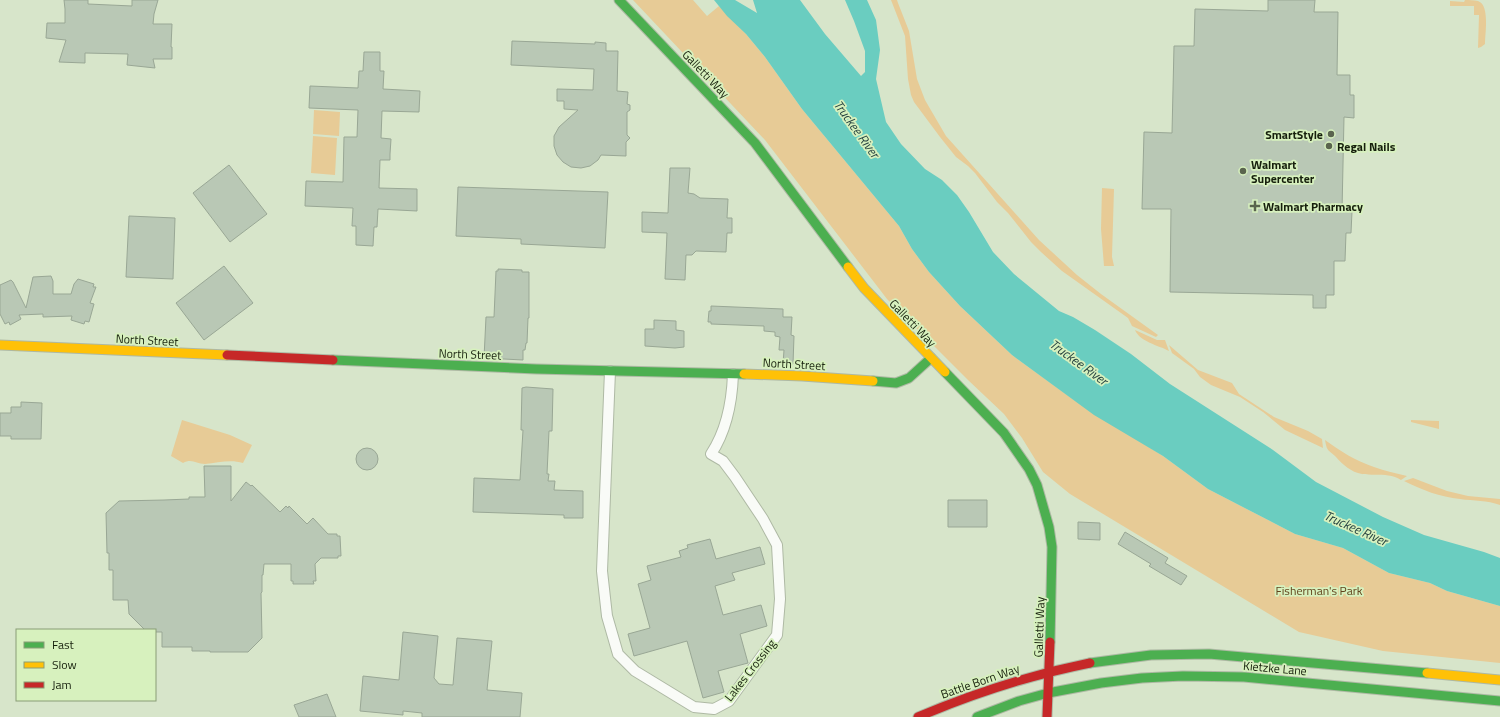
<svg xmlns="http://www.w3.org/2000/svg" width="1500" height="717" font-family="'Titillium Web',sans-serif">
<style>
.green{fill:#e7cb96}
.water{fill:#6acdc0}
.building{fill:#b9c8b5;stroke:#99a795}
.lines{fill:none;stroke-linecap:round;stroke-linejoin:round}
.street-casing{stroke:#aeb9a4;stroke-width:12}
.fast-casing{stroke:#aeb9a4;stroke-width:11}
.slow-casing{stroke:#aeb9a4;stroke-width:11}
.jam-casing{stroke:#aeb9a4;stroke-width:11}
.street{stroke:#f9fbf7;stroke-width:10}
.fast{stroke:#4caf50;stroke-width:9}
.slow{stroke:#ffc107;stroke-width:9}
.jam{stroke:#c62828;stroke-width:9}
.poi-dot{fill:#5a644e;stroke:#d7f1be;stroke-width:1.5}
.labels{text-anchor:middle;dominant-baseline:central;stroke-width:3.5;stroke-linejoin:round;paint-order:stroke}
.street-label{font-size:12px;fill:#161f0c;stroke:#d7f1be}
.poi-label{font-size:12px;font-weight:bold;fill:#161f0c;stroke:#d7f1be;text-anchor:start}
.park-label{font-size:12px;fill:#61421b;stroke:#d7f1be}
.water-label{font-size:13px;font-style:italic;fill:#274341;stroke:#d7f1be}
</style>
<rect width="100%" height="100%" fill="#d7e5ca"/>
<path class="green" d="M633,0h60l14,16 12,-10 27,28 19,23 37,52 97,117 13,23 17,23 31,34 52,49 62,45 89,56 45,33 87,45 48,14 46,25 41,10 17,8 53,15v57l-117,-12 -84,-19 -229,-138 -27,-22 -21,-34 -18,-24 -36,-34 -81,-81 -122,-159z
M891,0h6l1,3 11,28 8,48 8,21 21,36 93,104 38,35 24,19 57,41 -2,2 -24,-11 -4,-8 -66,-47 -21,-19 -10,-10 -23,-29 -11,-11 -22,-29 -7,-7 -12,-9 -16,-20 -26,-35 -3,-7 -3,-16 -3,-43z
M1465,0c4,0 9,0 13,1 12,4 7,32 7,43l-4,3 -3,1 1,-33h-5v-9h-24v-5l14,1z
M314,110l26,2 -1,24 -26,-2z
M313,136l24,2 -2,37 -24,-2z
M1102,188l12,1 -2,68 2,9h-10l-3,-37z
M1135,330l22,10h8l4,11c-11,-6 -29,-9 -34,-21z
M1169,345l29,25 34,13 7,11 35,23 34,14 14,8 1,9 -38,-18 -22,-18 -23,-15 -29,-12 -11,-8 -6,-8 -22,-16z
M182,420l48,15 22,10 -9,18c-13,-4 -25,0 -38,1 -9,0 -13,-6 -22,-1l-12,-7z
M1411,420l28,1v8l-28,-7z
M1325,440c15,11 31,21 49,27 11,4 22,6 33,9l-6,4c-12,-8 -26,-4 -39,-6 -11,-2 -19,-9 -26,-17 -8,-8 -9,-5 -11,-17z
M1413,478l34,13 21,5 32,3v6c-13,-5 -26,-4 -40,-6 -20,-2 -38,-9 -56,-18z"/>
<path class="water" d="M714,0h21l22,13 -4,-13h47l25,34 36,42 4,-4v-21l-11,-30 -9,-21h22l9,20 4,30 -4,29 10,43 15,22 24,25 17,11 15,15 12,17 24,40 21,22 45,37 14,6 22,13 36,24 39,30 103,66 43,32 67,35 41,18 60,17 16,6v48l-53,-15 -17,-8 -41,-10 -46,-25 -48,-14 -87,-45 -45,-33 -69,-41 -82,-60 -52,-49 -31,-34 -17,-23 -13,-23 -97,-117 -37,-52 -19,-23 -19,-18z"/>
<path class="building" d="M64,0h24v4l44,2v-6h26l-4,14 -1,10h19l-1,23h1v12h-19l2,9 -28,-3 1,-11 -43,-1v10l-26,-1 7,-22 -20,-2 1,-15h18v-14z
M1268,0h47l-1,12h24l-1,63h13v20h4v23l-10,-1 -2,94h10l-1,22h-5l-1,28h-11v34h-8v13h-13v-13l-143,-3 1,-83h-29l2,-77 28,1 2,-87h20l1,-37 73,2z
M512,41l83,3v-2l11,1v8h12l-1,40 11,1 -1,12 3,1v5l-3,2v23l3,3 -4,4v14l-25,-1 -3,5 -8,6 -9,2 -10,-1 -8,-5 -6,-7 -3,-9v-10l5,-9 19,-17 -14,-1v-8h-7v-12l36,1 1,-21 -83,-4z
M364,52h16v19h4l-1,18 37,2 -1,21 -37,-1 -1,27 10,1 -1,15v6h-10l-1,28 38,1v22l-39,-2 -1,18h-3l-1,19 -17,-1v-19h-4l1,-18 -48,-2 1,-25 37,1 1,-45h13l1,-27 -49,-2 1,-22 48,2 1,-17h4z
M229,165l38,49 -37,28 -37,-49z
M670,168h20l-2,25 6,1 6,4 28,1 -1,19h5v15h-5l-1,19 -30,-1 -4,4h-6l-1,25 -20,-1 2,-46 -25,-1v-20l26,1z
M458,187l150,5 -3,56 -84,-4v-5l-65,-3z
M129,216l46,2 -2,61 -47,-2z
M224,266l29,37 -49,37 -28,-37z
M498,269l24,1v2h7v46h-1l-1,25h-1l-1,7h-2v10l-39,-2 2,-41h8l2,-46h2z
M51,276l2,5v13h18l3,-10 4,-5 16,5 -1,3h3l-6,16 4,1 -5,18 -4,-1 -1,3 -13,-4 1,-4 -29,1v-3l-24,1 2,4 -11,6 -1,-3 -4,2 -5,-10v-29l11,-5 2,2 13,26 7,-31z
M711,306l72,3v8h9l-1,18 3,1 -1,28h-10l1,-14h-5l1,-13 -5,-1v-4l-11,-1v-5l-53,-2v-2h-3l1,-11h2z
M654,320l22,1v9l8,1v16l-9,1 -30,-2v-17h9z
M526,387l27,2 -1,42h-3l-2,43h2l-1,7h7l-1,9 29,1v27h-19v-3l-91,-3 1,-34 46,2 3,-50h-2l1,-42z
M21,402l21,1 -1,36h-30v-3h-11v-23h11v-6h10z
M356 459a11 11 0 1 1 22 0a11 11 0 1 1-22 0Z
M204,466h27v35l15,-19 5,4 1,-1 28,27 6,-6 2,2 1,-2 18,18 6,-6 15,16h9v2h3l1,20h-3v2h-17l-6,6 1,17h-3l1,3h-21v-3h-2v-17h-27l-1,11h-1v17l-1,1 1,45 -14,14h-38v-1h-18v-4h-30v-15h-7v-2h-10l-16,-16 -1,-14h-15v-30h-4v-17h-2l-1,-40 13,-12 45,-1 25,-1v-2h16z
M948,500h39v27h-39z
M1078,522l22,1v17l-22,-1z
M1125,532l43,26 -3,5 22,13 -6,9 -32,-19 2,-2 -33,-20z
M710,539l6,20 44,-12 5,17 -33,9 3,7 -20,6 8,29 38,-10 6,21 -27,8 8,29 -30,8 6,21 -21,6 -16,-57 -53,15 -6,-22 22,-6 -12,-44 13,-4 -4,-14 34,-9 -2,-6 9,-3 -1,-3z
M403,632l35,4 -4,42 5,6 14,1 4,-47 35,3 -5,49 35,3 -2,24h-98v-4l-19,-2v4l-43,-4 3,-35 36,4z
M327,694l9,23h-37l-5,-12z"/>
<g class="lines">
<defs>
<path id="street" d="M610,371l-8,200 5,45 11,38 17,17 59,36 20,2 15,-8 48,-66 3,-36 -3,-54 -14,-26 -28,-42 -12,-16 -12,-7c16,-24 21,-52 22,-80"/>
<path id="fast" d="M619,0l136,143 93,124
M333,360l203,9 208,5
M945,372l59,61 25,36 8,16 12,42 3,20 -2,95
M873,381l23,2 13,-5 22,-20
M1090,663l61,-8 58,-1 218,19
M977,717l42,-16 29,-8 53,-10 41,-5 41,-2 61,1 256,24"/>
<path id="slow" d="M848,267l16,21 81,84
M0,345l227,10
M744,374l58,2 71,5
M1427,673l73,7"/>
<path id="jam" d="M227,355l106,5
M918,717c56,-24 112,-42 172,-54
M1047,717l3,-75"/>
</defs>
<use href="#street" class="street-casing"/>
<use href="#fast" class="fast-casing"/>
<use href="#slow" class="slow-casing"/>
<use href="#jam" class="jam-casing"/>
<use href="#street" class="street"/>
<use href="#fast" class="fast"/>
<use href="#slow" class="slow"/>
<use href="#jam" class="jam"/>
</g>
<g class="poi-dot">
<circle cx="1331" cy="134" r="4"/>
<circle cx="1329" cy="146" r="4"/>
<circle cx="1243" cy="171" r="4"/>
<path d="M1253 200h4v4h4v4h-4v4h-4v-4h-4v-4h4z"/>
</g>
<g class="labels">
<g class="street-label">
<text transform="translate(706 74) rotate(46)">Galletti Way</text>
<text transform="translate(913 323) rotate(46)">Galletti Way</text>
<text transform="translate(147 340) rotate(3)">North Street</text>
<text transform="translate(470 354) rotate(2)">North Street</text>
<text transform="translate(794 364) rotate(3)">North Street</text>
<text transform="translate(1039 627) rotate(-88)">Galletti Way</text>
<text transform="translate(1275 668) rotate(5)">Kietzke Lane</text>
<text transform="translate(750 670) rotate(-52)">Lakes Crossing</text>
<text transform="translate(980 681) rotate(-19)">Battle Born Way</text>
</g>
<g class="poi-label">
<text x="1323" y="134" text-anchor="end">SmartStyle</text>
<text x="1337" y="146">Regal Nails</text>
<text x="1251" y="164">Walmart<tspan x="1251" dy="14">Supercenter</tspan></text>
<text x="1263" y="206">Walmart Pharmacy</text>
</g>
<g class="park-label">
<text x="1319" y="590">Fisherman's Park</text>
</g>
<g class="water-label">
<text transform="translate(857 129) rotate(54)">Truckee River</text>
<text transform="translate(1079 362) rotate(36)">Truckee River</text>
<text transform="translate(1356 528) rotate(24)">Truckee River</text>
</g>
</g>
<rect x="16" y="629" width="140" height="72" fill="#d7f1be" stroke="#8a9d77"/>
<rect x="24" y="642" width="20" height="6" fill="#4caf50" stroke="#8a9d77"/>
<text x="52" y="649" font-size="12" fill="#161f0c">Fast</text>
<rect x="24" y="662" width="20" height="6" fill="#ffc107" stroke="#8a9d77"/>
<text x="52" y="669" font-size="12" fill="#161f0c">Slow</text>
<rect x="24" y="682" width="20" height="6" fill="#c62828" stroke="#8a9d77"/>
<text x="52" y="689" font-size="12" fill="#161f0c">Jam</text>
</svg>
